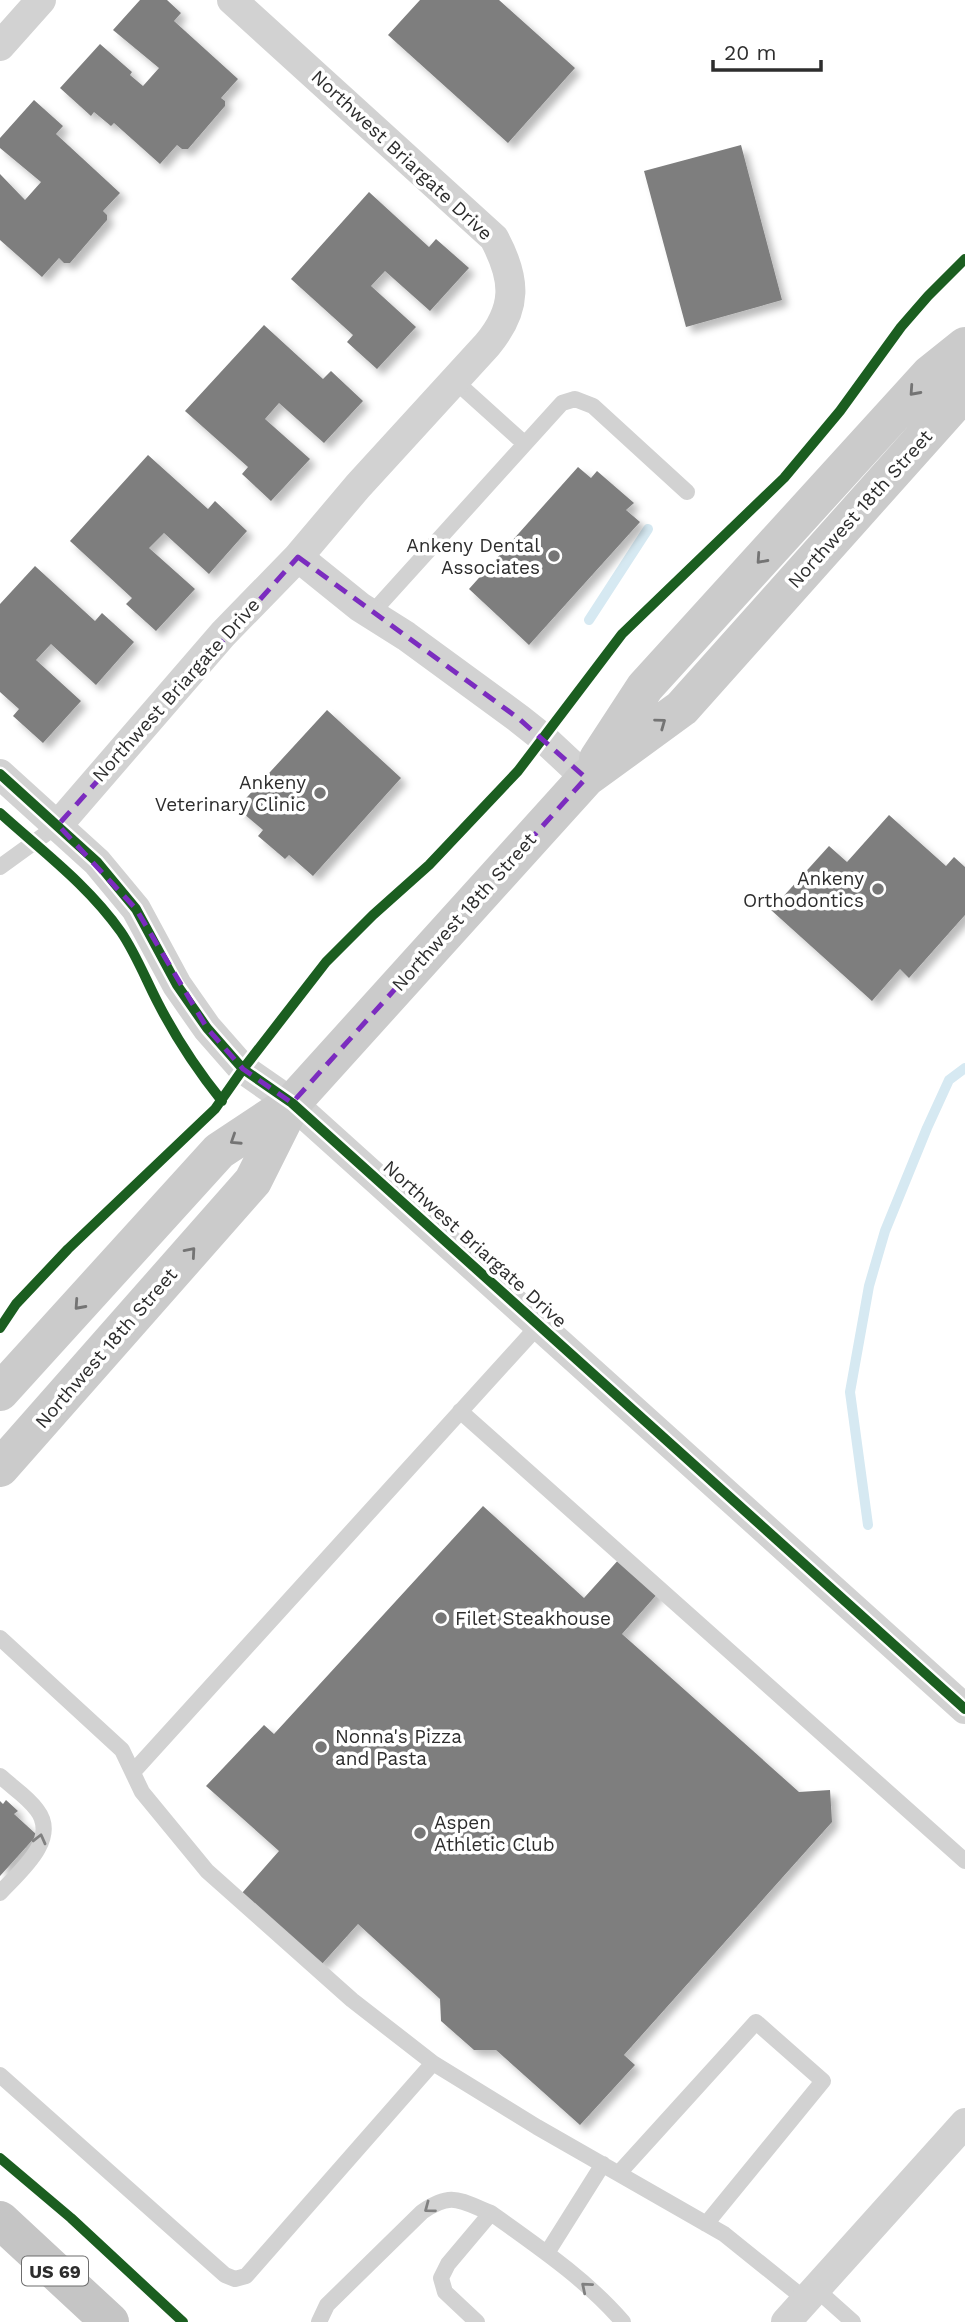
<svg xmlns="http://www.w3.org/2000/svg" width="965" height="2322" font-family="'Work Sans',sans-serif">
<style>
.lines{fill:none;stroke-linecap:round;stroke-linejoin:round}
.stream{stroke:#d6e9f2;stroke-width:10}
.building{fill:#7e7e7e;filter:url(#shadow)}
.lane{stroke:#d2d2d2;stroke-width:16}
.street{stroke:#d2d2d2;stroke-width:30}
.secondary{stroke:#cbcbcb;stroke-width:38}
.primary{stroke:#c5c5c5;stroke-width:38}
.cycleway-casing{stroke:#fff;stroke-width:15}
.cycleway{stroke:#1b5e20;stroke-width:10}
.oneway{stroke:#747474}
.oneway2{stroke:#808080}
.marked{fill:none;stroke:#7b2cbf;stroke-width:5;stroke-dasharray:14 9;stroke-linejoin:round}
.poi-dot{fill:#767676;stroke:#fff;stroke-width:2.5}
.labels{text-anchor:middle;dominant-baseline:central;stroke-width:7;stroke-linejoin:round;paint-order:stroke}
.shield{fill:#fff;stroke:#6c6c6c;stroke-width:2}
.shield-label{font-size:18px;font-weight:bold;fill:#2d2d2d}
.street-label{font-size:19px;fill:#2d2d2d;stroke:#fff}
.poi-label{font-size:19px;fill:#2d2d2d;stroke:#fff;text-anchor:end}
</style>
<defs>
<filter id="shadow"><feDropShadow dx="6" dy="6" stdDeviation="3.5" flood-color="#0004"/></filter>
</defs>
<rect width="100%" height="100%" fill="#fff"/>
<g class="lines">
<path class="stream" d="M589,620l59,-91
M868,1525l-18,-133 19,-106 16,-55 42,-103 22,-48 16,-12"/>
</g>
<path class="building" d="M140,0h27l14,13 -7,8 64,58 -17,19 4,3v5l-37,43h-6l-5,-4 -17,19 -46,-41 -3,3 -17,-14 -3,4 -31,-28 40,-44 32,28 -2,3 13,11 16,-18 -46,-38z
M420,0h79l76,68 -67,75 -120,-108z
M34,100l29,26 -7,8 64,59 -17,18 4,4v5l-37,43h-6l-5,-5 -17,19 -42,-37v-66l25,26 16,-18 -41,-34v-10z
M741,145l41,155 -96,27 -42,-156z
M369,192l60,55 7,-8 33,29 -39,43 -45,-40 -14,15 45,41 -39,42 -30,-27 6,-7 -62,-56z
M264,325l59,54 8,-8 32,30 -39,42 -45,-40 -14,16 45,40 -39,42 -29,-27 6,-7 -63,-56z
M148,455l60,54 7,-8 32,30 -38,43 -45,-41 -15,15 46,41 -39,42 -30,-27 6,-6 -62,-57z
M578,467l13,11 6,-7 37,32 -8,7 14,12 -111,123 -60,-56z
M35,566l60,55 7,-8 32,29 -38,43 -45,-41 -15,16 45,41 -38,42 -30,-27 6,-7 -19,-17v-88z
M327,710l74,68 -88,98 -24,-21 -4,4 -27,-23 5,-6 -26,-22z
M889,815l57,51 8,-9 11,10v48l-56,63 -9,-9 -28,32 -101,-91 58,-64 18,16z
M483,1506l101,92 37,-41 38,35 -37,42 177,158 31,-2 2,32 -208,233 11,10 -55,60 -84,-75h-22l-33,-29 -1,-22 -82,-75 -37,41 -79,-72 37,-42 -73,-65 58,-61 10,9z
M6,1800l12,11 -4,3 23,21 -37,41v-75l3,3z"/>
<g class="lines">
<path class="lane" d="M454,380l71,64
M371,614l191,-211 13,-4 18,7 94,86
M0,867l58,-42
M460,1411l505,450
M0,1638l122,112 20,42 65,79 145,129 81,63 104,64 187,107 82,66
M133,1772l406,-447
M0,1776c12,11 28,21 37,34 23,30 -19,63 -37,83
M0,2075l225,200 10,4 11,-3 187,-213
M619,2173l137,-151 67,59 -117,143
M547,2253l56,-89
M816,2289l37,33
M319,2322l8,-17 95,-93c30,-21 38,-11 69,1
M477,2322l-32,-30 -4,-14 7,-14 43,-51c46,33 95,66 132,109"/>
<path class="street" d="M0,46l41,-46
M298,557l62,50 46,29 112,82 24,19 44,41
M0,774l97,88 39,47 41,76 30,43 36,41 49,34 673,606
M58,825l165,-191 75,-77 60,-71 129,-141c31,-37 29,-66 7,-107l-262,-238
M786,2322l179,-199"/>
<path class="secondary" d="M598,759l47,-72 285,-313 35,-28
M0,1392l219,-241 71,-47
M0,1468l253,-287 39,-78 294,-325 96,-70 276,-309 7,-10"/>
<path class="primary" d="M0,2220l110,102"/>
<defs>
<path id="cycleway" d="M0,774l97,88 39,47 41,76 30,43 36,41 49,34 673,606
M0,813c42,38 88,72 121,119 15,22 25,48 37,71 18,35 39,67 64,98
M0,1328l16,-24 52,-55 147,-140 28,-40 83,-107 47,-47 56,-50 89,-94 104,-137 162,-156 56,-67 61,-84 27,-31 37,-37
M0,2158l71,60 112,104"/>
</defs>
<use href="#cycleway" class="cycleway-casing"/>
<use href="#cycleway" class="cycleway"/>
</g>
<defs><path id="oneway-chevron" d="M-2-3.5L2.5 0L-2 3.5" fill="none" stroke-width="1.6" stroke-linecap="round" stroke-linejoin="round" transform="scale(1.75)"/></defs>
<g class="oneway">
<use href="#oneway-chevron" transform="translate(914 391) rotate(132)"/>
<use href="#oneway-chevron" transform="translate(761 559) rotate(132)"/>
<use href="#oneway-chevron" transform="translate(661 723) rotate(-36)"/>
<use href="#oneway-chevron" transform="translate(235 1140) rotate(147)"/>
<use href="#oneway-chevron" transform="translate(191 1252) rotate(-49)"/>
<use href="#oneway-chevron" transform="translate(79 1305) rotate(132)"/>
</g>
<g class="oneway2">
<use href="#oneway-chevron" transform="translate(40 1839) rotate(-76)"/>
<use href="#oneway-chevron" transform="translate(429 2208) rotate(143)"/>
<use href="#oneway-chevron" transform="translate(586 2287) rotate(-140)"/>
</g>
<path class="marked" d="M298,557l220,161 68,60 -294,325 -49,-34 -36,-41 -71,-119 -78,-84z"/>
<g class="poi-dot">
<circle cx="554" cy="556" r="7"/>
<circle cx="320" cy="793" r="7"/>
<circle cx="878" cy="889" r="7"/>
<circle cx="441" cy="1618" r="7"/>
<circle cx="321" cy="1747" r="7"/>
<circle cx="420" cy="1833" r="7"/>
</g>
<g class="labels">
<rect class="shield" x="22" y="2256.5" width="66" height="29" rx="5"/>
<g class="shield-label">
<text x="55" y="2271">US 69</text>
</g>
<g class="street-label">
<text transform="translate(402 155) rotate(43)">Northwest Briargate Drive</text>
<text transform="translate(860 509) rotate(-48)">Northwest 18th Street</text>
<text transform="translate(176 690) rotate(-48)">Northwest Briargate Drive</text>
<text transform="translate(464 912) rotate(-48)">Northwest 18th Street</text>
<text transform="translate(475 1244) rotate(42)">Northwest Briargate Drive</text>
<text transform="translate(106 1348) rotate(-49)">Northwest 18th Street</text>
</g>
<g class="poi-label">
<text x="540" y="545">Ankeny Dental<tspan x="540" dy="22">Associates</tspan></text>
<text x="306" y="782">Ankeny<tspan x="306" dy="22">Veterinary Clinic</tspan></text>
<text x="864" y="878">Ankeny<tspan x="864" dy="22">Orthodontics</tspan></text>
<text x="455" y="1618" text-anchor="start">Filet Steakhouse</text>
<text x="335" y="1736" text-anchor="start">Nonna's Pizza<tspan x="335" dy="22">and Pasta</tspan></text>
<text x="434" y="1822" text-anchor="start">Aspen<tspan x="434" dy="22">Athletic Club</tspan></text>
</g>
</g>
<path d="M713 60v10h108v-10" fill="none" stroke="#2d2d2d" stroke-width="3.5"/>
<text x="724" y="60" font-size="21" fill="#2d2d2d" stroke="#ffffff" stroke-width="5" paint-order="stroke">20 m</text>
</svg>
